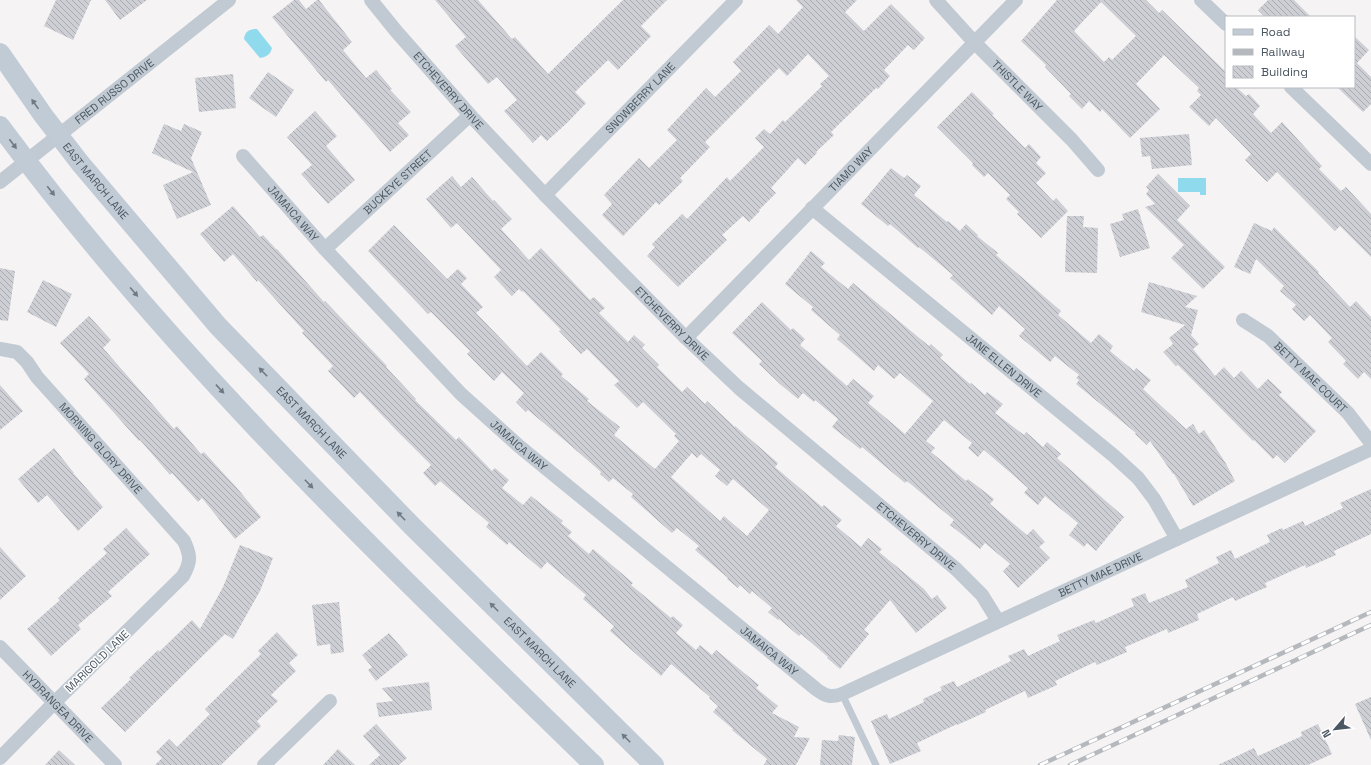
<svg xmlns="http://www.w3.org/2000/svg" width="1371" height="765" font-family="'Space Grotesk',sans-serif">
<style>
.water{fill:#90daee}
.building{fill:url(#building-back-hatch);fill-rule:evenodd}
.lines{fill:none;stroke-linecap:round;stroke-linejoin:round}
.lane{stroke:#c1cad2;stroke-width:7}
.street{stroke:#c1cad2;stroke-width:14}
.secondary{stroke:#c1cbd6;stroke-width:20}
.rail-casing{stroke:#b5b8bd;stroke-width:4.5}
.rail{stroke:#fff;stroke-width:3;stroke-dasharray:9;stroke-linecap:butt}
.oneway{fill:#6e7984}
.labels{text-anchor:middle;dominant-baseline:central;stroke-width:3;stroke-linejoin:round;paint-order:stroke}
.street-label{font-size:11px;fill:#4a5661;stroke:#fff}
</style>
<defs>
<pattern id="building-back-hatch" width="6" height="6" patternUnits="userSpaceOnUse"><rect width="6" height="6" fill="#cdcfd5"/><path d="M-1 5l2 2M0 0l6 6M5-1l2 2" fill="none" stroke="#a8abb0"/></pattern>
</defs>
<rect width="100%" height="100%" fill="#f5f3f3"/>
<path class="water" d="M254,29h3l15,19c-2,7 -6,9 -12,10l-16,-19c1,-7 4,-9 10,-10z
M1178,178h28v17h-6v-3h-22z"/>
<path class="building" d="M56,0h35l-18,40 -29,-14z
M105,0h42l-27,20z
M294,0h5l7,9 11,-9h2l33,42 -9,8 23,28 10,-8 16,19 -2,1 21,22 -13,11 11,12 -19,17 -62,-72 -2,2 -54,-65z
M435,0h43l34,39 3,-2 33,37 75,-74h44l-26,26 10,10 -33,34 -10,-10 -33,32 11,11 -18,19 -21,19 -6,-6 -8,8 -29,-32 13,-11 -20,-23 -9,7 -33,-38 11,-9z
M796,0h61l-12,12 19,19 27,-27 34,34 -11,12 -6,-5 -24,25 6,6 -12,13 -2,-1 -45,44 3,3 -18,17 1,1 -12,12 -7,-7 -27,30 5,5 -17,17 1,1 -11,11 -6,-6 -21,19 5,5 -49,47 -31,-31 8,-9 -3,-3 30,-30 5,5 40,-42 3,4 34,-34 -9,-9 9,-9 6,5 13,-14 2,2 37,-36 -2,-2 9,-8 -21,-22 -21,22 -8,-8 -74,74 5,5 -30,31 3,3 -24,24 -3,-3 -33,34 -21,-21 10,-11 -8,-9 35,-37 10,10 28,-28 -10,-10 39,-42 9,9 26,-26 -8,-9 36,-37 9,9 25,-27z
M1057,0h89l13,13 3,-3 64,62v15h10l10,9 3,-2 11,12 -7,8 18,19 11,-11 40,44 -3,3 22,22 5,-4 25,27v43l-31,-31 -5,5 -58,-59 -10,10 -22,-22 6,-6 -35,-36 -7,8 -20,-19 12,-12 -4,-4 2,-3 -35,-33 -28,29 24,25 -30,29 -28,-29 -2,3 -11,-11 -7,8 -13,-13 2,-2 -26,-27 1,-2 -25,-24zM1101,2l35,34 -24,24 -3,-3 -5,5 -30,-31z
M1268,0h26l17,17h-46l-7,-7z
M1354,36l15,14 -12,13 14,14v27l-8,8 -26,-25h17z
M268,72l26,18 -18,27 -27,-19z
M233,74l3,34 -37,4 -4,-34z
M972,92l22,22 -2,1 33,33 4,-4 12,13 -5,6 10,10 -10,10 17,18 3,-3 12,13 -27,27 -24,-24 2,-2 -13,-13 4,-4 -22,-22 -4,4 -12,-12 1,-2 -36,-36z
M315,111l22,25 -11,10 29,34 -27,24 -27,-30 11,-9 -25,-28z
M164,124l17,7 3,-7 18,8 -11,26 20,47 -34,14 -14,-34 30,-13 -41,-19z
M1189,134l3,31 -40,4 -2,-13 -8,1 -2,-19z
M891,168l13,10 3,-3 14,11 -7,9 33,27 1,-1 12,10 6,-7 12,11 -1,1 21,17 -2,2 65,56 -3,4 33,28 8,-9 14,12 -3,5 24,20 2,-3 15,12 -8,9 43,40 7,-5 6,10 5,-4 21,32 10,19 -42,25 -19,-32h-1l-23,-33 -3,4 -12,-11 1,-1 -60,-49 3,-4 -3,-2 3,-3 -24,-19 -5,6 -31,-26 6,-7 -26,-23 -7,9 -42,-37 3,-3 -34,-28 -1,1 -28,-24 -2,2 -27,-22z
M1158,174l32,32 -13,14 48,47 -22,22 -32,-31 13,-13 -39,-38 10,-3 -9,-10 3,-4 -3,-3z
M452,176l9,11 11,-10 21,24 1,-1 18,19 -11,10 28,31 12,-12 49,52 4,-3 11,11 -6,5 29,29 6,-7 11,10 -3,3 17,17 -2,2 25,25 5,-5 18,17 2,-3 28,26v-1l43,37 -3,4 47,40 2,-2 18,15 -6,6 25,21 7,-9 14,11 -3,3 45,37 8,10 5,-4 10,13 -31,25 -26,-33 -26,30 5,4 -29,35 -13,-11 1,-1 -27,-23 -2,2 -20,-17 -1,1 -10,-8 4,-4 -20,-17 -2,3 -10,-9 -2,3 -11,-9 1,-1 -33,-28 4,-4 -22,-18 -5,5 -41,-36 2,-3 -20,-16 -4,4 -9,-8 1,-2 -32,-28 -41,-34 -2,2 -10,-10 8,-9 -22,-21 -8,9 -27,-27 3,-3 -39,-39 -3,2 -60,-63 26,-26 53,54 11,-10 9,9 -6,6 22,23 -7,6 51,53 14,-14 22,22 -2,2 28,23 -2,2 33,26 -6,8 41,34 24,-28 -5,-5 2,-2 -33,-32 -6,6 -23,-23 5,-4 -32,-32 -6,5 -22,-23 2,-1 -38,-39 -1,1 -3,-3 -7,7 -18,-19 7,-7 -44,-47 -6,5 -25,-29zM692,453l5,5 4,-4 19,16 -5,6 12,10 6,-7 36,31 -22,26 -23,-20 -4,5 -49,-44z
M233,206l27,31 3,-2 13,14h1l47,53 1,-1 62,65 -1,1 30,32 -1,1 41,40 3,-3 33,34 3,-3 14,12 -7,8 21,17 8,-9 32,25 -2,2 11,9 -4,4 21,18 4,-5 40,34 -2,2 40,33 2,-2 10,9 -7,8 20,17 4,-5 12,10 4,-5 43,35 -3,3 22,18 -6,7 27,14 -5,10 16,1 -14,27h-32l3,-6 -35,-29 1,-1 -20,-17 5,-6 -9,-8 1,-1 -39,-33 -10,12 -51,-45 4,-5 -31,-27 3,-4 -39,-33 -6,7 -32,-27 -2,3 -21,-18 3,-4 -49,-42 -5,5 -12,-13 8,-8 -34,-34 -37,-39 -6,6 -26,-27 5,-5 -31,-33 2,-2 -46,-51 -1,2 -24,-28 -9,8 -24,-28z
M1138,209l12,39 -30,9 -10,-33 14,-4 -2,-6z
M1067,216h17l-1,11 15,1 -1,45 -32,-1z
M1254,223l18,8 2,-4 45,45 -1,1 32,34 6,-6 15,16v62l-7,-7 -6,7 -15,-15 3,-3 -18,-19 4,-4 -22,-23 -6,6 -12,-12 4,-4 -16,-14 4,-5 -28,-27 -6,15 -16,-7z
M811,251l14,12 -4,4 27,22 5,-6 76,63 2,-2 12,11 -3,3 30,26 1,-1 14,12 2,-3 16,12 -8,9 29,22 2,-3 17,15 4,-5 14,12 -4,4 67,59 -28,34 -9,-8 -3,4 -15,-12 9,-12 -33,-27 -7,9 -14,-12 4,-5 -44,-38 -6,7 -10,-9 4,-5 -28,-23 -18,21 9,7 -4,4 35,29 2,-2 26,20 -4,5 37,31 6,-6 12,13 -6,5 11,11 -32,30 -15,-17 7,-7 -25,-21 -5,6 -16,-13 -14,-11 4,-5 -47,-39 -2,2 -43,-36 -2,2 -28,-22 6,-8 -23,-19 -1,2 -11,-9 -5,6 -18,-15 -21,-20 3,-3 -30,-28 30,-31 29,28 2,-2 12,11 -5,6 47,41 6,-7 21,17 -6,7 37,31 28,-33 -33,-28 -6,6 -16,-14 -4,6 -37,-32 3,-4 -29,-25 2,-3 -28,-23z
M0,268l15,3 -7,50 -8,-1z
M43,280l29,14 -16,33 -29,-15z
M1149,282l48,14 -12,11 13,3 -7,25 8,9 -6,5 22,27 9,-9 10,11 7,-7 17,18 10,-10 14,13 -3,3 37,36 -31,32 -8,-8 -4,4 -19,-19 -1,1 -75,-76 -2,1 -13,-14 10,-8 -4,-6 16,-13 -44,-13z
M89,316l22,24 -8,8 71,81 3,-3 24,28 3,-2 33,36 24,29 -26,22 -33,-41 -4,4 -26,-29 -2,2 -30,-35 -1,1 -55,-62 5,-5 -29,-31z
M0,385l23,26 -23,19z
M54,448l20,25h-1l30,34 -25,24 -31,-36 -9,8 -20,-24z
M1371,489v45l-37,17 2,4 -30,13 -1,-3 -40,18 2,4 -32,14 -2,-4 -36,17 2,6 -31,13 -1,-4 -42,18 2,5 -30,13 -2,-3 -40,19 2,4 -29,13 -3,-7 -40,19 1,2 -29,13v-1l-40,19 4,8 -31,13 -19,-43 16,-7 2,5 35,-17 -1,-3 19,-9 -2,-3 14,-6 3,6 54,-26 -3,-5 16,-7 4,7 32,-15 -3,-6 37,-15 2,3 38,-17 -3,-7 14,-6 4,10 39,-16 -3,-7 34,-17 -3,-6 15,-7 4,9 35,-17 -3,-7 15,-7 1,2 20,-9 2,5 38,-18 -3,-5z
M126,528l24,26 -42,38 4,4 -34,29 3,4 -30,27 -24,-27 33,-29 -2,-2 49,-45 -4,-4z
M240,545l33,13 -13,33 -27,48 -8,-5 -100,98 -24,-24 30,-29 -2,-1 29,-28 1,2 33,-32 8,9 23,-42z
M0,547l26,29 -26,24z
M339,602l5,50 -13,2 -1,-10 -13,2 -5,-41z
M277,632l21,23 -9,8 7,8 -25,24 7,6 -21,20 4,5 -40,39h-66l7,-7 -6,-6 13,-13 8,8 33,-33 -5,-5 56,-55 -3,-3z
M389,633l19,22 -32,26 -8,-11 4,-3 -10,-12z
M429,682l3,28 -53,7 -3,-14 17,-2 -11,-13z
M1371,697v43l-16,-36z
M376,724l31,34 -8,7h-30l11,-10 -17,-19z
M1318,724l14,30 -24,11h-90l36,-17 4,8 44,-20 -1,-4z
M839,735l16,2 -3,28h-32l2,-25 16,1z
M338,749l17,16h-32z
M59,750l16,15h-30z"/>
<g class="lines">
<path class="lane" d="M842,694l34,71"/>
<g class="street">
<path id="s1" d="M371,0l25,31 74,84 75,80 141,143 53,50 217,181 26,26 16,26"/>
<path id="s2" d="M936,0l38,42 98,98 26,30"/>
<path d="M1201,0l25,24"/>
<path d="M1291,87l80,77"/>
<path id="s3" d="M243,156l82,93 136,145 59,53 296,242c9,7 15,9 26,5l529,-245"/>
<path id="s4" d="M0,182l229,-182"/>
<path id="s5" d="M545,195l191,-195"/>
<path id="s6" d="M812,208l302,248 24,22 16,21 23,40"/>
<path id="s7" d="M325,249l145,-134"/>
<path id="s8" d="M1243,320l25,16 80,77 23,30"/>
<path id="s9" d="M686,338l330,-338"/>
<path id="s10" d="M0,349l17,3 10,10 10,15 147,164c7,15 7,21 -1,35l-129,127 -54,55"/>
<path id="s11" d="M0,647l115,118"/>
<path d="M264,765l66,-64"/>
</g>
<g class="secondary">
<path id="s12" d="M0,53l43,62 37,48 138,163 194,200 242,239"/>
<path d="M0,126c174,235 386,436 594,639"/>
</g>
<defs>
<path id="rail" d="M1040,765l331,-153
M1070,765l301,-140"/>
</defs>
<use href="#rail" class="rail-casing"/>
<use href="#rail" class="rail"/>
</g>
<defs><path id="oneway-solid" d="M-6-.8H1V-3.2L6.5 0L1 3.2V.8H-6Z"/></defs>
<g class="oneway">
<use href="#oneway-solid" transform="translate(35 104) rotate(-125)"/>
<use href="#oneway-solid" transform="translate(13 144) rotate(53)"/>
<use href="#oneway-solid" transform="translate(51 191) rotate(51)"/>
<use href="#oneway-solid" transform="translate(134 292) rotate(50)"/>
<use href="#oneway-solid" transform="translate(263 372) rotate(-134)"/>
<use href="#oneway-solid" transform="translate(220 389) rotate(47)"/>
<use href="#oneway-solid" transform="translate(309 484) rotate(46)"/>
<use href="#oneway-solid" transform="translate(401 516) rotate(-134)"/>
<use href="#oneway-solid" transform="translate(494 607) rotate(-135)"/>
<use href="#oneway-solid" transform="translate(626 738) rotate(-135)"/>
</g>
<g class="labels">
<g class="street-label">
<text stroke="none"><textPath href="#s2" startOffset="118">THISTLE WAY</textPath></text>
<text stroke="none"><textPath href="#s1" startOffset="119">ETCHEVERRY DRIVE</textPath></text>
<text stroke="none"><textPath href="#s4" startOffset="146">FRED RUSSO DRIVE</textPath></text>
<text stroke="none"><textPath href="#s5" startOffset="136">SNOWBERRY LANE</textPath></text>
<text stroke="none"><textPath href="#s9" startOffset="236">TIAMO WAY</textPath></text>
<text stroke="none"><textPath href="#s12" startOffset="160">EAST MARCH LANE</textPath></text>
<text stroke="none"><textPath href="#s7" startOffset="99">BUCKEYE STREET</textPath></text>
<text stroke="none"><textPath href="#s3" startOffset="76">JAMAICA WAY</textPath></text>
<text stroke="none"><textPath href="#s1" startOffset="442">ETCHEVERRY DRIVE</textPath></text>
<text stroke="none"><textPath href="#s6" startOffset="248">JANE ELLEN DRIVE</textPath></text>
<text stroke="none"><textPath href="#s8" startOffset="89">BETTY MAE COURT</textPath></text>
<text stroke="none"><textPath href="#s12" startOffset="484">EAST MARCH LANE</textPath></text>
<text stroke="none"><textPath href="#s3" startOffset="400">JAMAICA WAY</textPath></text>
<text stroke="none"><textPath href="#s10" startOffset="145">MORNING GLORY DRIVE</textPath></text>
<text stroke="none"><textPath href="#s1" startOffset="766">ETCHEVERRY DRIVE</textPath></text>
<text stroke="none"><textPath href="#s3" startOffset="1097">BETTY MAE DRIVE</textPath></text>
<text stroke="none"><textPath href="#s3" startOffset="724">JAMAICA WAY</textPath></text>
<text stroke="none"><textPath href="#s12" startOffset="808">EAST MARCH LANE</textPath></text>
<text transform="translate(97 661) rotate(-44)">MARIGOLD LANE</text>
<text stroke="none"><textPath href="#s11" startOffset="83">HYDRANGEA DRIVE</textPath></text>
</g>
</g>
<rect x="1225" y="16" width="130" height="72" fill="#ffffff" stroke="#b7bbc0"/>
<rect x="1233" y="29" width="20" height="6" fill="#c1cbd6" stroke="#b7bbc0"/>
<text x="1261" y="36" font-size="12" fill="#4a5661">Road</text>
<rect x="1233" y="49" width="20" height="6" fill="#b5b8bd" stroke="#b7bbc0"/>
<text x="1261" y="56" font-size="12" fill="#4a5661">Railway</text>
<rect x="1233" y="66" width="20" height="12" fill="url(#building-back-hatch)" stroke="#b7bbc0"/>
<text x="1261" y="76" font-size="12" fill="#4a5661">Building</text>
<g transform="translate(1335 729) rotate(242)" stroke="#ffffff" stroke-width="3" paint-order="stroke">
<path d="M0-3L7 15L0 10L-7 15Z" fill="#4a5661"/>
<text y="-6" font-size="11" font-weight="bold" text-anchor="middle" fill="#4a5661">N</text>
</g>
</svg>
